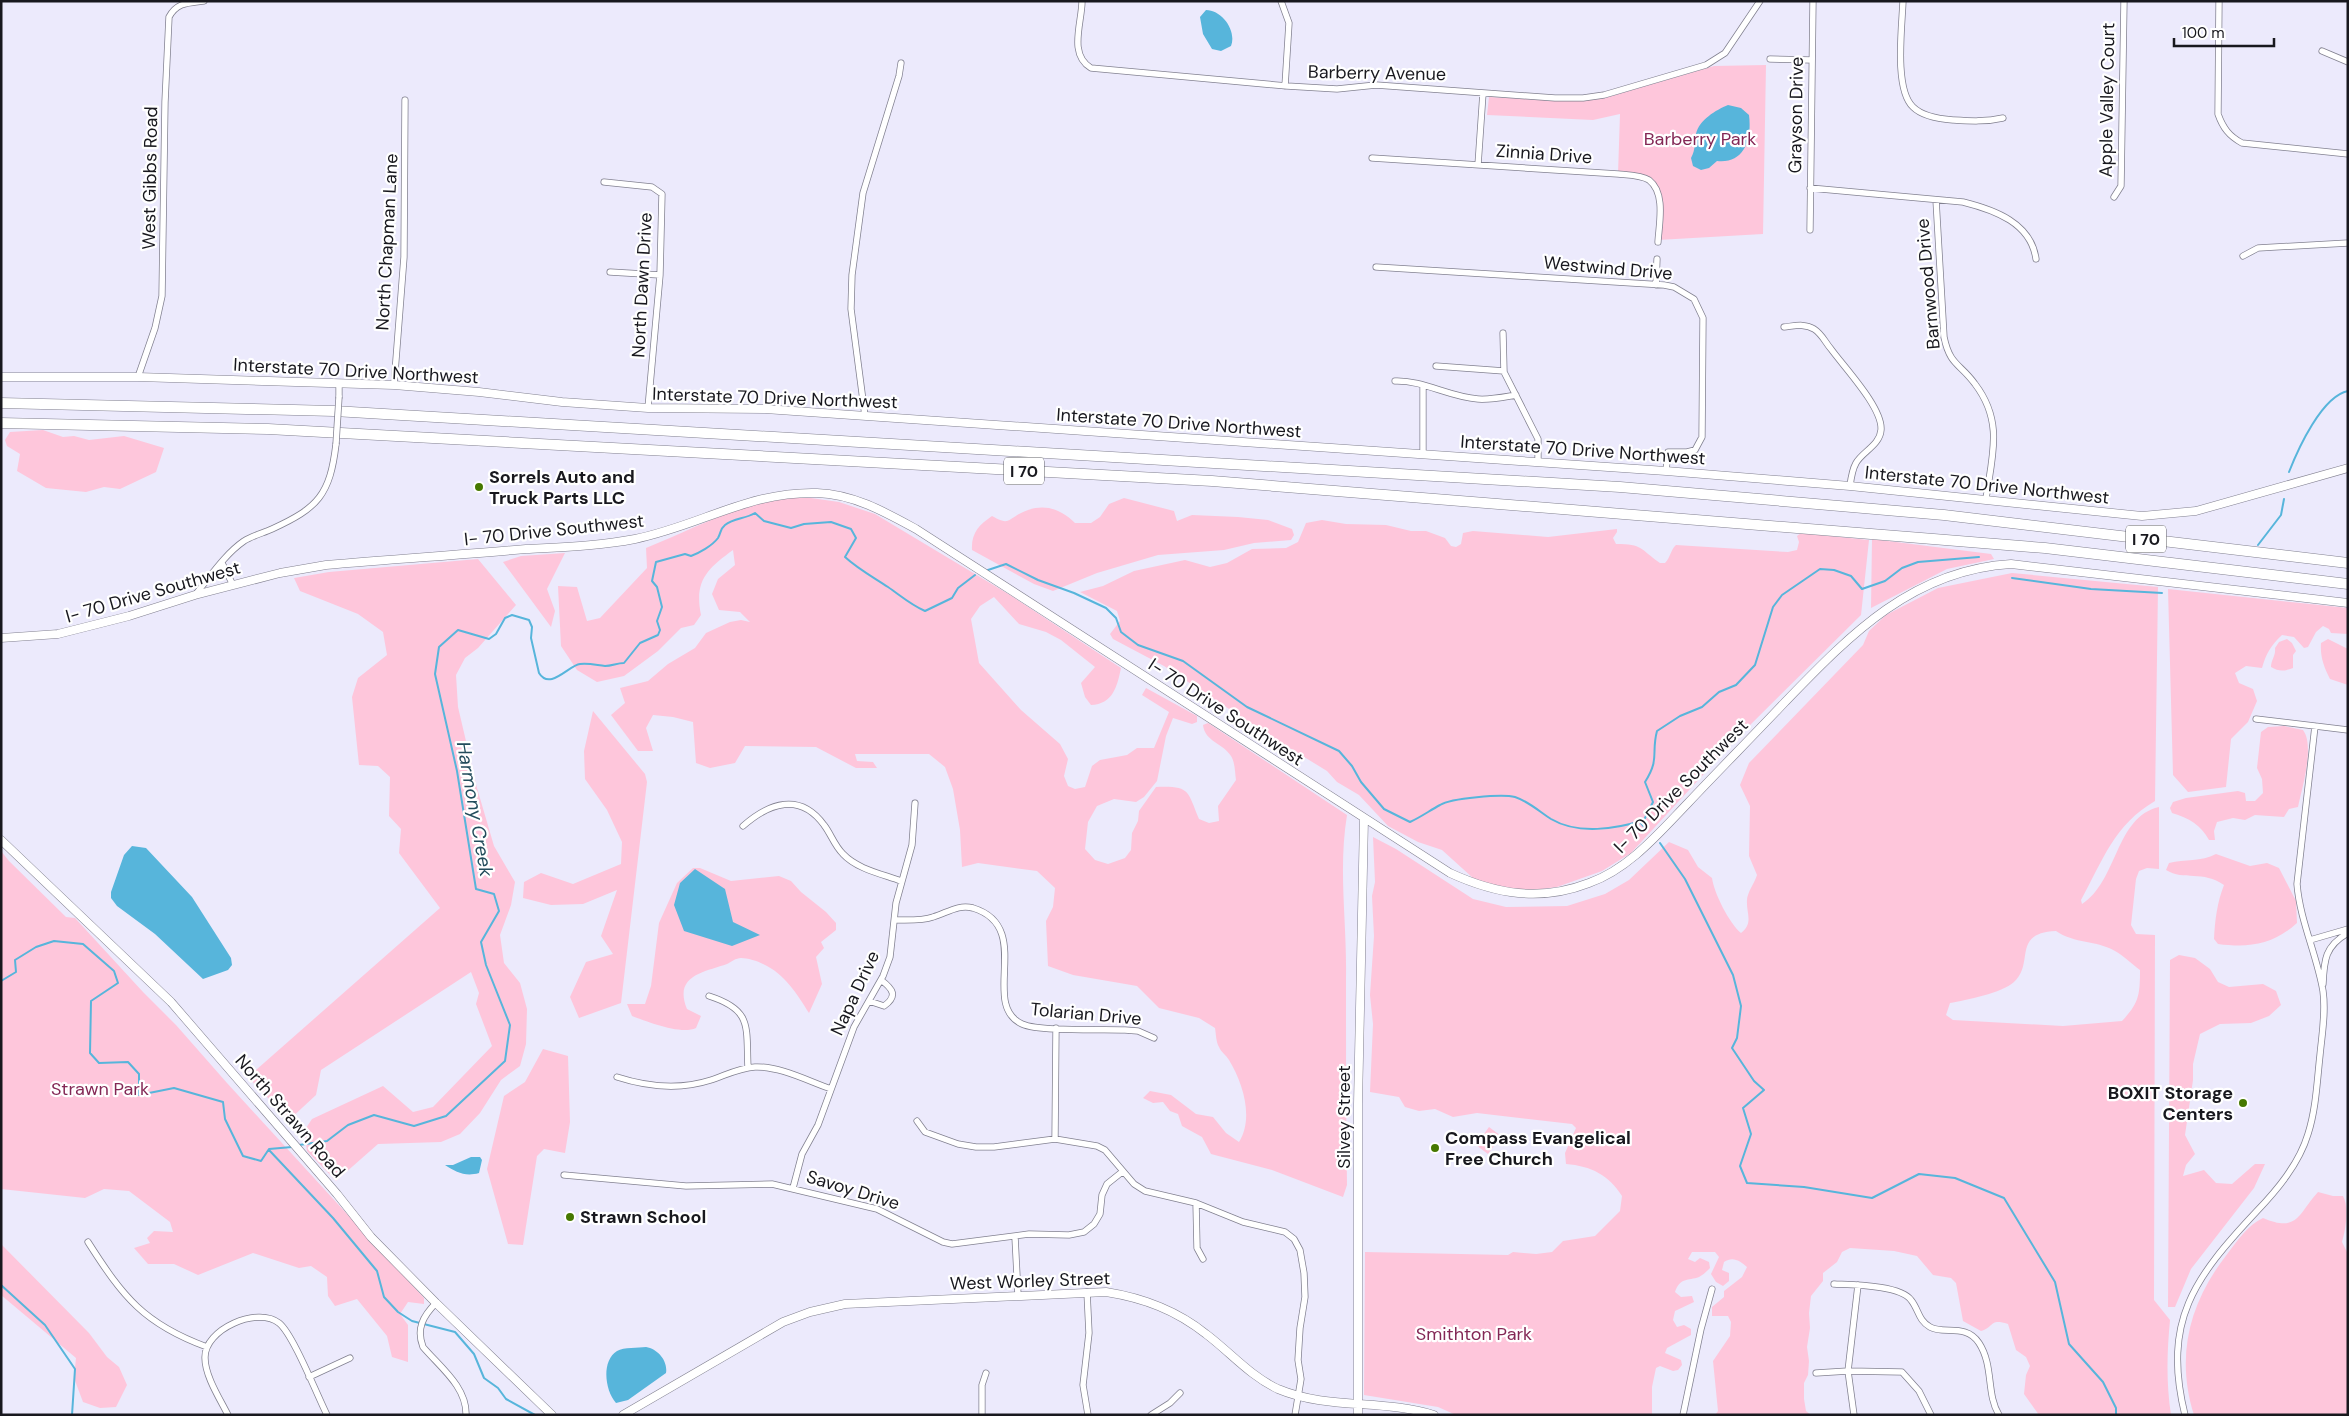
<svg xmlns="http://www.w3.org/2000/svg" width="2349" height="1416" font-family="'DM Sans',sans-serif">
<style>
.green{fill:#fec6db;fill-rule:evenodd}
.water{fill:#57b5db}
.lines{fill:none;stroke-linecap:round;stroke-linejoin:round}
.stream{stroke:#57b5db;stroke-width:2}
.street-casing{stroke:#828190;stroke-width:7}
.secondary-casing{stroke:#828190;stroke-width:9}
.highway-casing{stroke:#828190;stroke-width:11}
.street{stroke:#fff;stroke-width:5.5}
.secondary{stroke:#fff;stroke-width:8}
.highway{stroke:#fff;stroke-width:10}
.street-bridge-casing{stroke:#828190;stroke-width:7;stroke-linecap:butt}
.street-bridge{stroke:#fff;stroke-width:5.5}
.poi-dot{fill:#467800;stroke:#fff;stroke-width:2}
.labels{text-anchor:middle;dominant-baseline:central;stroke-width:4.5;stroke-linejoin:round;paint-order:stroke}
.shield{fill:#fff;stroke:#5d5d62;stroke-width:1}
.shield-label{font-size:16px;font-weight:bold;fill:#18181e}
.street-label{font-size:18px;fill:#18181e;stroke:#fff}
.park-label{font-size:18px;fill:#832755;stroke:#fff}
.poi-label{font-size:18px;font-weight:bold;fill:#18181e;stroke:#fff;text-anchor:start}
.water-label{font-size:19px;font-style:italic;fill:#234c5c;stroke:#fff}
</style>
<rect width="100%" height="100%" fill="#eceafc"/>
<path class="green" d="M1766,65l-3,169 -105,6 1,-41 -9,-18 -32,-7 2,-60 -27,6 -106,-5 2,-18 73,4 39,-2 113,-33z
M43,430l20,7 11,-1 15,4 35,-4 40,12 -8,24 -36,17 -16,-2 -18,5 -40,-4 -29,-17 3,-17 -13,-8 -2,-6 5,-8z
M811,498l28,4 36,12 135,81 111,73c-4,19 -8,36 -30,37l-6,-8 -4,-14 14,-16 -34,-27 -15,-8 -27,-8 -25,-27 -14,9 -9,13 8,44 42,47 39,34 8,15 -4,17 4,10 7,3 10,-2 7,-21 8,-6 27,-5 10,-7h17l15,-36 -27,-17 4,-7 51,28v6l-5,2 -19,-6 -7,18 -9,45 -13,16 -8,5 -22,-3 -17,7 -9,16 -3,27 10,11 13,4 17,-6 6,-8 1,-17 6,-12 1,-10 17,-24c34,-1 31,3 43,32l10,4 10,-2 -1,-15 18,-26c-1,-7 -1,-18 -5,-24 -8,-13 -26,-14 -28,-31l5,-2 139,92c-9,55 0,106 -1,162 0,70 0,139 1,208l-4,12 -71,-27 -61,-16 -9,-17 -20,-11 -4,-12 -8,-3 -7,-9 -10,1 -10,-5 7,-7 21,4 25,19 17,3 13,16 13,9c15,-24 4,-59 -10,-82 -3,-5 -8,-8 -10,-13 -3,-5 -3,-13 -4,-19l-16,-10 -40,-10 -22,-22 -64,-11 -25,-9 -2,-45 7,-14 2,-19 -18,-17 -59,-8 -16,4 -2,-37 -7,-41 -8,-22 -16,-13h-74l2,7 16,1 4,6h-21l-40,-21 -71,-1 -10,17 -25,5 -14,-5 -3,-41 -20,-5 -20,-2 -7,13 7,23h-15l-27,-36 14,-12 -5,-15 28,-7 20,-17 27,-16 11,-15 24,-11 11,-2 9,2 -10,-10 -21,-2 -7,-16 6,-15 17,-14 -2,-15c-26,19 -39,31 -32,65l-7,10 -13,3 -23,23 -34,25 -27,6 -20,-12 -16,-24 -3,-60 19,1 10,34 13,-3 47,-50 -1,-20c42,-17 85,-40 130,-49 11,-2 24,-1 35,-1z
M1124,498l50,13 3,10 15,-6 46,2 30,3 24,9 2,6 -3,5 -37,3 -30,7 -66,5 -61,18 -44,18 -19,-7 -62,-34c-1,-17 7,-25 20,-34 4,2 10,6 15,5 4,-1 9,-6 14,-8 20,-10 38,-6 54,10h16l9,-6 9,-13z
M1322,520l24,4 40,1 25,6h15l19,7 6,8 5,1 5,-3 2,-11 10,-2 75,6 69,-8v3l-4,6 3,6c27,0 24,5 44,19h5c5,-5 6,-14 11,-18l112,7 9,-2 2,-8 -2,-6 4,-3 68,7 -8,75 -123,122 -107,116 -29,18 -45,16 -31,4 -33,-4 -20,-9 -31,-28 -24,-8 -30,-16 -29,-31 -22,-13 -10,-11 -57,-35 -106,-70 -51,-27 -3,-5 10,-13 -3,-10 -37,-19 23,-6 31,-15 51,-11 25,7 17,-4 25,-14 34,-1 12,-6 8,-19z
M1872,539l119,15 3,5 -47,10 -76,39z
M565,553l-18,36 8,22 -4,16 -48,-65 18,-6z
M478,559l38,46 -38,43 -13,10 -9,17 2,32 19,81 17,58 21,36 -4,23 -11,30 4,28 16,20 7,26 -1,35 -6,22 -19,14 -21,33 -20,21 -19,8 -63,2 -42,37 -29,-30 -3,-20 8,-12 71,-33 30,26 20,-5 59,-61 -16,-42 3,-11 -8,-21 -150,98 -5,25 -27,25 -41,-43 192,-169 -41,-55 2,-24 -12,-13 1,-39 -12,-11 -19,-1 -7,-68 6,-19 29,-23 -4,-23 -25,-18 -58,-23 -6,-13 35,-6z
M2012,573l146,14 -3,214c-41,24 -52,59 -74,99l1,4c36,-23 33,-87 77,-97v62l-12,-1 -8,3 -3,8 -5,46 5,9 19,1 -1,365 16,20c-3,32 -4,62 1,95h-132l-15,-21 2,-19 4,-9 -4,-9 -10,-7 -8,-26c-19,-6 -13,3 -27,7l-18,-10 -7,-38 -5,-5 -18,-3 -16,-19 -23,-5 -44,-3 -8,4 -5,10 -14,11v8l-12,15 -2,17 1,15 -3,19 2,14 -1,14 -4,8v16l2,12 5,4h-96l3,-4 -5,-50 17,-25 1,-14 -3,-6h-16v-9l12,-10v-6l18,-14 5,-10c-7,-6 -14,-11 -23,-5l-2,8 7,3v8l-6,5 -7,-4 -5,-8 8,-17 -4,-5h-23l-4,7 7,3 5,-4 9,4 1,6c-3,3 -7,7 -11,9 -11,4 -19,0 -24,15l6,5 11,-1 2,6 -19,9 -2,9 4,7 7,-2 7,4v6l-24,13 -2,5 16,7 1,5 -4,5 -5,1 -13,-5 -4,2 -4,19v28h-196l-18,-8 -74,-12 1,-143 143,3 5,-3 23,2 16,-2 11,-11 32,-5 25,-25 2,-15c-13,-21 -31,-30 -56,-32l-1,-11 11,-25 -4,-4 -95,-11 -24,4 -18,-8 -16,2 -14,-4 -6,-10 -29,-5 3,-68 -3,-29 4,-59 -2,-40 3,-14 -2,-45 23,12 77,50 33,8 61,-1 38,-12 24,-14 40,-38 19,8 10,17 14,11c2,15 17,45 29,55 13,-10 5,-20 6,-33 0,-7 8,-18 10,-25l-8,-19 1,-50 -10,-21 9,-22 114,-118 6,-14 17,-16 52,-27zM2056,931c19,13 40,9 59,20 9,5 17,13 25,19 0,25 -1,33 -18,51l-59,5 -110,-6 -7,-5 4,-12c16,-3 52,-10 64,-21 21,-19 -3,-49 42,-51z
M2168,589l180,19v26l-17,-1 -2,-4 -6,-3 -7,6 -8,15 -4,1 -10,-11 -12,-2c-11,10 -16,19 -20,33l-16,-2 -11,7 4,10 14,6 4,12 -9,21 -17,17 -5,48 -38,5 -15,-17z
M2287,639l5,4 4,8 -3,4v13c-8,3 -14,4 -22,-1 0,-7 5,-11 4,-19l4,-6z
M2328,639l20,10v36l-18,-6c-6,-12 -10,-22 -9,-36z
M593,711l52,63 2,8 -26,221 -42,15 -9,-21 16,-35 27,-8 -12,-18 16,-46 -34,14 -32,1 -28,-7 1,-16 17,-9 32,11 48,-20 1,-22 -15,-32 -22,-31 -1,-28z
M2284,726l19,4c12,16 -1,58 -5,77l-9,2 -5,8 -29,-2 -10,5 -12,-2 -16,4 -3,9 1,9h-6c-8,-15 -20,-22 -37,-27l-2,-5 3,-6 13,-4 52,-7 7,2 1,8h9l8,-8 -1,-14 -5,-11 4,-36 7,-5z
M1,851l8,10 57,56 9,1 68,74 33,33 51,58 197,215v6l-16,-2 -8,12 8,11v37l-16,-5 -5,-21 -30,-37 -22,7 -7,-10 -1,-19 -16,-11 -12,2 -46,-15 -55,22 -24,-11h-26l-14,-16 16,-5 -3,-5 7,-7 19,1 -3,-10 -41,-31 -25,-2 -19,9 -84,-9z
M2216,854l34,12 17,-3 12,5 17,33 1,22c-24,22 -48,25 -79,21l-4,-5c1,-19 3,-36 10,-54 -21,-15 -40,-4 -58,-15l3,-7c16,-4 32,-1 47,-9z
M693,868h7l31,13 48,-5 12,5 10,11 25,20 10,11v7l-15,12 3,6 -8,9 6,27 -13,29c-12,-19 -24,-39 -46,-49 -5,-3 -16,-6 -22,-6 -5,0 -10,4 -14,6 -22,8 -54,11 -40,45l14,7 -5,12c-15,7 -48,-6 -64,-12l-5,-12h18l6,-18 8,-63 18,-40z
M2179,955l16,3 15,11 8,13 11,5 34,-3 13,7 5,14 -12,11 -18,7 -31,1 -20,10 -7,30v16l-8,55 10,19 -9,11 -3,11 21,-6 12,13 16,1 23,-20h10l-11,24 -63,81 -16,38h-7l2,-347z
M543,1049l25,7 2,66 -5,31 -21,-4 -7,7 -14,89 -15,-1 -21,-75 17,-73 21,-14z
M1489,1127l12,9 -13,18 -12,-9z
M2318,1192l15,4h10c6,10 3,33 -1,46l6,12v161h-154c-19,-60 -4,-114 34,-162 10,-13 20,-28 35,-35 35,15 35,-4 55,-26z
M1,1244l88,89 18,24 12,10 8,18 -11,22 -16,1 -17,-6 -9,-24 2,-20 -75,-63z"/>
<path class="water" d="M1206,10c16,0 31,21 25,36l-10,5 -9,-2 -9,-15 -3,-17z
M1728,105l13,3 8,7c3,23 -4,49 -32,46l-8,7 -8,2 -8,-4 -2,-8c5,-9 3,-15 5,-24 3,-14 20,-24 32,-29z
M132,846l14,2 46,49 39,61 1,7 -4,5 -25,9 -48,-45 -38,-28 -6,-8v-6l13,-37z
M695,869l30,20 8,33 27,13 -28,11 -48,-15 -10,-26 6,-22z
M471,1157h9l2,3 -3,13c-14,4 -23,-1 -34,-8h8z
M646,1347c12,2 22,14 20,26l-38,27 -12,3c-11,-12 -15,-42 1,-52 7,-4 21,-3 29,-4z"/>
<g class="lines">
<path class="stream" d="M2289,472c9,-23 33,-76 59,-81
M2258,545l23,-30 3,-16
M988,570l18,-6 32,16 36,13 32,15 10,10 5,14 17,13 45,16 64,46 92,44 13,15 9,16 23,27 26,13c11,-5 19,-11 30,-17 11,-7 62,-11 75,-8 13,4 25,15 36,22 27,16 65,10 93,1l9,-18 -8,-20c15,-23 6,-29 12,-51l23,-15 22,-9 17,-15 17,-7 19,-20 18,-58 9,-12 38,-26 14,1 17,6 11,13 23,-8 17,-13 16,-6 61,-5
M2012,578l79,11 71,4
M1639,821l8,9
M1660,843l25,36 48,96 8,31 -4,32 -5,10 22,33 10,9 -21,18 8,26 -11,32 7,17 57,4 68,11 47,-24 36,4 49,20 51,84 14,62 34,38 13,26v7
M1,981l15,-9 -1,-12 21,-13 18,-6 29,3 31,27 4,12 -27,18 -1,52 9,10 29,-1 11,12v21l35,-7 49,14 2,17 18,37 18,5 8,-12 23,-2
M299,1145l28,-4 21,-16 26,-10 40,11 32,-10 59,-55 5,-36 -24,-60 -5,-23 18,-31 -5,-17 -18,-5 -19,-118 -22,-97 4,-27 19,-17 31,9 7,-5 9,-16 7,-3 17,5 3,7 -1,11 8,35c11,18 30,-8 41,-9 9,-1 16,1 25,2 7,0 12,-3 19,-3l16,-20 18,-8 2,-5 -3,-9 5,-14 -5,-20 -5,-6 4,-19 29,-8 6,2c8,-3 21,-10 27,-18 3,-5 2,-9 7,-13 9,-7 20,-6 30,-12l9,8 27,7 13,-4 27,-2 20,7 5,9 -11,19c13,12 28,20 43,30 13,9 23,18 37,24l27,-13 6,-10 17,-13
M269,1150l64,68 44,53 7,26 14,15 14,9 43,11 19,22 10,24 14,10 8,11 29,16
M1,1285l44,40 30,44 -3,46"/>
<defs>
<path id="street" d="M1082,1c0,22 -14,53 9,67l196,18 50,3 39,-4 179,13h28l21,-3 102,-30 19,-12 35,-52
M1281,1l8,22 -4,63
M1903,1c-1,26 -9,88 10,106 9,9 27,12 40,13 17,1 33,2 50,-2
M2219,1l-1,113c5,14 11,22 24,29l106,11
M2322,51l26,11
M1770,59l42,1
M1372,158l246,16c9,1 23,1 31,6 17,13 10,44 9,62
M1478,165l5,-72
M604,182l48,5 10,7 -2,81 -12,133
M1810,188l153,14c32,8 68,21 73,57
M2114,197l7,-11 3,-185
M1936,200l8,137c6,29 16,26 31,47 29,38 17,72 11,115
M1810,230l3,-229
M2243,256l15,-8 90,-5
M1376,267l288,18 10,2 20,12 9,19 -1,119 -7,13 -8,2h-19l-2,19
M610,272l50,3
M1656,285l1,-26
M1784,327c10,-1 21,-4 30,2 8,5 11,13 17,20 13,18 52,59 50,81 -1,15 -19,22 -25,33 -4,7 -5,15 -6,23
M1503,333l1,39 34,67v23
M1436,366l68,5
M138,377l17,-49 7,-32 3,-194 4,-85c8,-15 20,-14 35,-16
M1395,381c28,-1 54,16 83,18 12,1 26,-2 38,-4
M394,385l10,-128 1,-157
M339,397v-14
M865,416l-14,-107 1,-34 11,-82 36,-117 2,-13
M1423,454v-69
M222,563l11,22
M195,595c15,-18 30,-41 49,-54 8,-5 19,-8 28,-12 46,-21 58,-34 64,-85
M2256,719l92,11
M743,826c26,-23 57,-34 81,-1 7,9 10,20 19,29 14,15 39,20 58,27
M895,920c12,0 27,1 38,-3 14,-4 25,-13 40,-9 62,19 6,96 49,116 18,8 80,5 103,6l13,1 16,7
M2310,940l38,-11
M2323,984c1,-24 2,-38 25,-51
M709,996c44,14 37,31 39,72
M869,1001l15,5c14,-10 9,-17 -3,-26
M617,1077c31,10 63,13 94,3 15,-5 28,-12 44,-13 25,-1 53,14 76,22
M917,1121l8,11 33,12 18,3h18l61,-8 42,7 8,4 29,34 11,7 51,12 47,19 42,10 9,7 6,11 4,23 1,24 -5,31 -2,32 3,19 -6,36
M1055,1139l1,-111
M564,1175l122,11 86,-2 105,25 66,33 9,2 77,-10 40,1 15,-3 10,-8 6,-10 2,-19 5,-11 15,-12
M793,1188l9,-34 16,-29 36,-98 29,-51 7,-19 6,-54 16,-58 3,-42
M1196,1203l1,45 6,11
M1015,1237l3,58
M88,1242c35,55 56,82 119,105
M1834,1284c18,1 66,1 77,16 8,10 7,20 19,27 14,8 36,-4 49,16 15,23 7,51 20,72
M1087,1292l2,41 -6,52 5,30
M436,1303c-13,13 -20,26 -13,44 17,20 44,40 43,68
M1816,1373l32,-2 54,1 17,19 12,24
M309,1377l41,-19
M228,1415c-8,-16 -23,-39 -23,-57 -1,-29 53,-52 74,-35 14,11 38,72 48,92
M982,1415v-30l4,-12
M1151,1415l19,-12 10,-10
M1683,1415l18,-86 11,-40
M1854,1415l-6,-44 10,-86
M2185,1415c-23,-94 9,-137 71,-203 21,-22 43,-48 52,-78 8,-25 9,-52 12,-79 2,-21 6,-43 3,-64 -6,-36 -23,-70 -26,-107l18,-158"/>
<path id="secondary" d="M1,377h137l256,8 85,7 83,10 86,6 117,1 901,62 184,15 292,30 54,-5 152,-43
M1,638l57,-4 71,-18 66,-21 85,-22 46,-8c67,-6 133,-10 200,-16 36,-2 73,-3 109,-10 64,-13 115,-48 182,-46 36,1 68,19 99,36l534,344c46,21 90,29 139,10 40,-14 70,-50 99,-80 32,-34 65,-67 97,-101 65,-67 127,-132 226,-138l337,39
M1,840l170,162 166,192 34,43 65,66 116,112
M623,1415l160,-93 27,-10 35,-8 261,-12c38,6 70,18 100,42 24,18 44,42 72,55 50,21 105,10 156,26
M1358,1415v-311l6,-285"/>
<path id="highway" d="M1,403l333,8 1286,76 324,28 404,48
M1,423l267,6 944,52 833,67 303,36"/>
</defs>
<use href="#street" class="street-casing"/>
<use href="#secondary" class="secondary-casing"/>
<use href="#highway" class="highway-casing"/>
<use href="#street" class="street"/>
<use href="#secondary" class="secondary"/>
<use href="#highway" class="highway"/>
<defs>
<path id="street-bridge" d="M336,444l3,-47"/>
</defs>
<use href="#street-bridge" class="street-bridge-casing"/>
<use href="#street-bridge" class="street-bridge"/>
</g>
<g class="poi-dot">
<circle cx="479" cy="487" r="5"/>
<circle cx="2243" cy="1103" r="5"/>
<circle cx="1435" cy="1148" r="5"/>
<circle cx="570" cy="1217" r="5"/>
</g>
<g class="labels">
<g class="shield">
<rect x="1004" y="457.5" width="40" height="27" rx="4"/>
<rect x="2126" y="525.5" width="40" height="27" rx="4"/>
</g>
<g class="shield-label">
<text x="1024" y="471">I 70</text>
<text x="2146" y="539">I 70</text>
</g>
<g class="street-label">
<text transform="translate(1377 73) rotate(1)">Barberry Avenue</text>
<text transform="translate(2107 100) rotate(-89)">Apple Valley Court</text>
<text transform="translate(1796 115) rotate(-89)">Grayson Drive</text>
<text transform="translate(1544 154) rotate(4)">Zinnia Drive</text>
<text transform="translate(150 178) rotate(-89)">West Gibbs Road</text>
<text transform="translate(387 242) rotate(-87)">North Chapman Lane</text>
<text transform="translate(1608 268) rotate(5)">Westwind Drive</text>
<text transform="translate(1928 284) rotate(-95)">Barnwood Drive</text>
<text transform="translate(642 285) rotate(-87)">North Dawn Drive</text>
<text transform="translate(356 371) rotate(3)">Interstate 70 Drive Northwest</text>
<text transform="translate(775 398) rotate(2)">Interstate 70 Drive Northwest</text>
<text transform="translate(1179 423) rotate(4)">Interstate 70 Drive Northwest</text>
<text transform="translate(1583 450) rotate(4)">Interstate 70 Drive Northwest</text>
<text transform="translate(1987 485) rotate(6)">Interstate 70 Drive Northwest</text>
<text transform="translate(554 530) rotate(-6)">I- 70 Drive Southwest</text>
<text transform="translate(153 592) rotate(-16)">I- 70 Drive Southwest</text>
<text transform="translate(1226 712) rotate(33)">I- 70 Drive Southwest</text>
<text transform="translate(1681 786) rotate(-45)">I- 70 Drive Southwest</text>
<text transform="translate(855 993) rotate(-65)">Napa Drive</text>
<text transform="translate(1086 1014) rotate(5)">Tolarian Drive</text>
<text transform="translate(290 1116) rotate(49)">North Strawn Road</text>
<text transform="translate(1344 1117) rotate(-90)">Silvey Street</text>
<text transform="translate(853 1190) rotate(17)">Savoy Drive</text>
<text transform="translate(1030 1281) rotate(-2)">West Worley Street</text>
</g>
<g class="park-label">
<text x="1700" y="139">Barberry Park</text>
<text x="100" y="1089">Strawn Park</text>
<text x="1474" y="1334">Smithton Park</text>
</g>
<g class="poi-label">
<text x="489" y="477">Sorrels Auto and<tspan x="489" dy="21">Truck Parts LLC</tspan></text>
<text x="2233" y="1093" text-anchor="end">BOXIT Storage<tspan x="2233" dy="21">Centers</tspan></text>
<text x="1445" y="1138">Compass Evangelical<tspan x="1445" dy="21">Free Church</tspan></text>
<text x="580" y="1217">Strawn School</text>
</g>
<g class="water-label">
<text transform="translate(475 809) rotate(80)">Harmony Creek</text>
</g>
</g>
<rect width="2349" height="1416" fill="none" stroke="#18181e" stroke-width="5"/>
<path d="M2174 38v8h100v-8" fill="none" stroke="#18181e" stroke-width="2.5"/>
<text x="2182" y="38" font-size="15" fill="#18181e" stroke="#ffffff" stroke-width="4" paint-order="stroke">100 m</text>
</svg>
